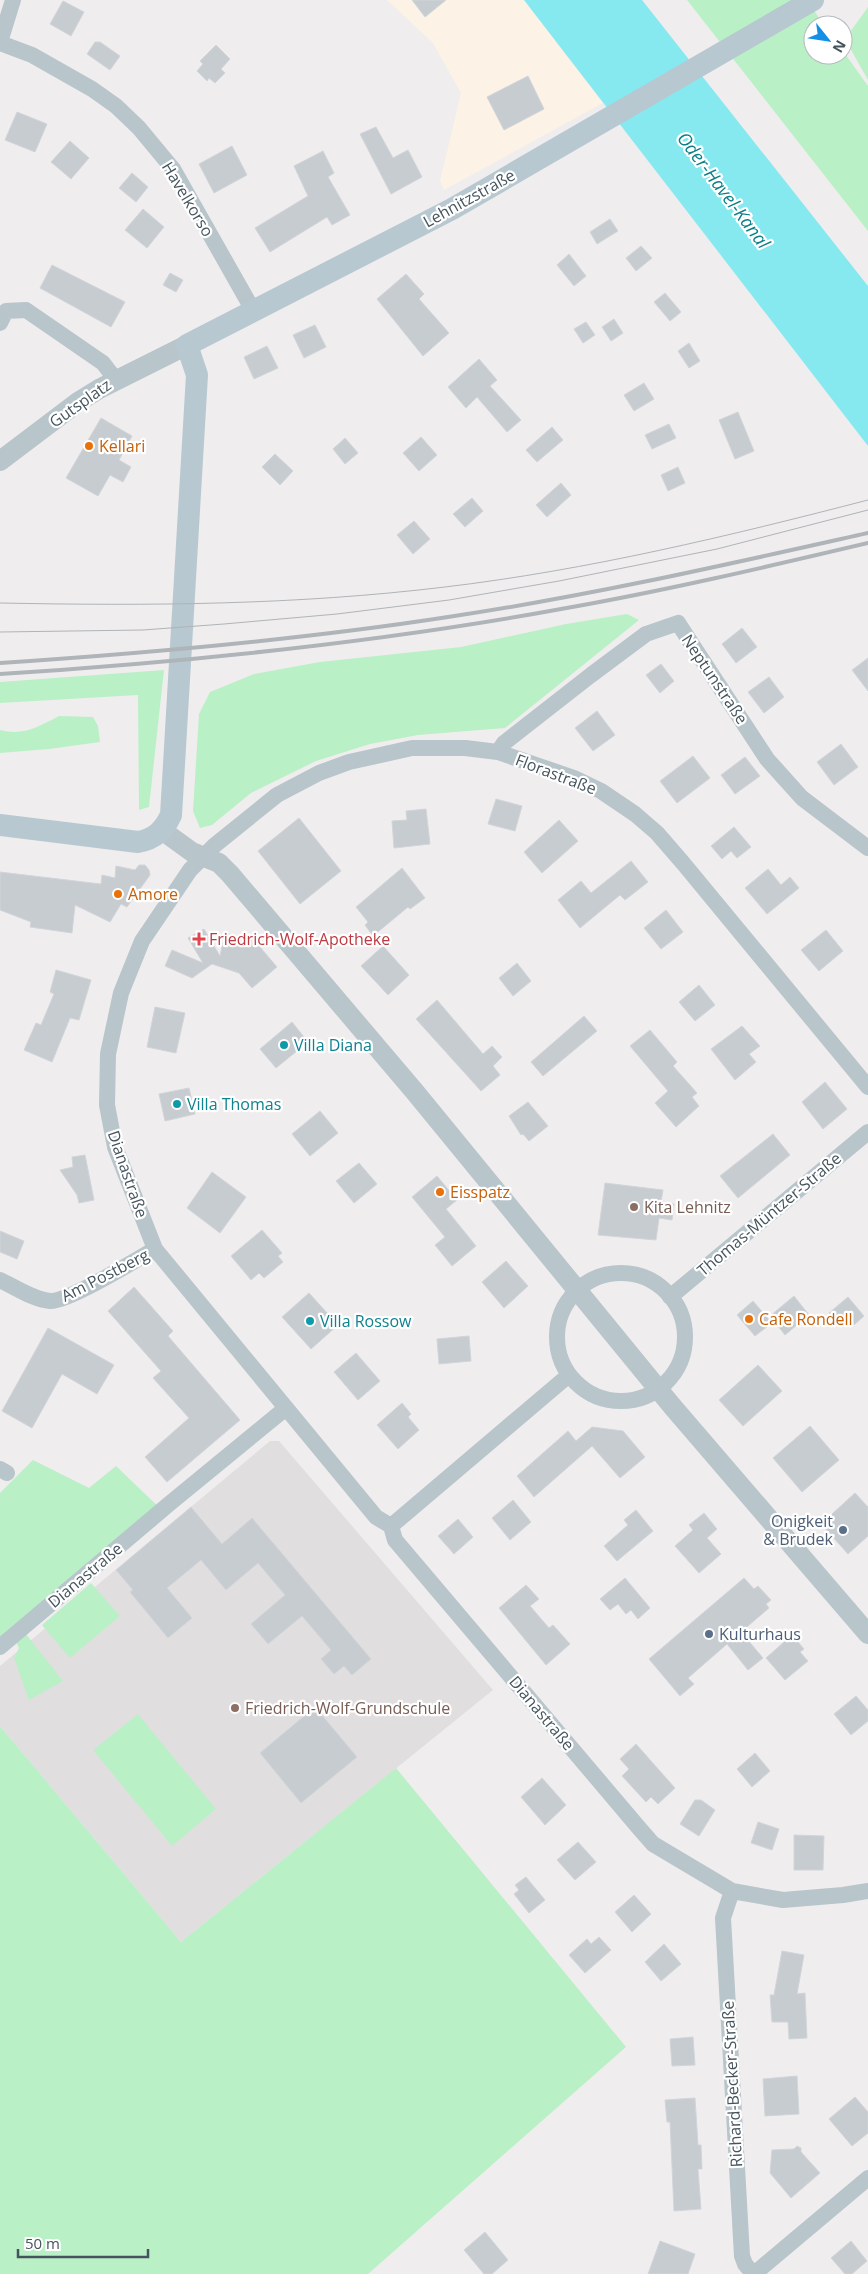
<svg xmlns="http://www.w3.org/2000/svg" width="868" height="2274" font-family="'Open Sans',sans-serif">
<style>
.commercial{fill:#fcf2e5}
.education{fill:#e1dee0}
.green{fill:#baf0c6}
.water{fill:#85e9ef}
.building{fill:#c7ccd1;stroke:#d1d5d9}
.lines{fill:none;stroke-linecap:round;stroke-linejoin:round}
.minor{stroke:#b8c5cb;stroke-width:16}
.tertiary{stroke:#b8c5cb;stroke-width:20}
.secondary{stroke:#b8c8d0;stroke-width:22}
.tram{stroke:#afb4b8;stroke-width:1}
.rail{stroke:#afb4b8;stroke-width:4}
.food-dot{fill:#e8710a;stroke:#fff;stroke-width:2}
.health-dot{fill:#e0444e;stroke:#fff;stroke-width:2}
.culture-dot{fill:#0f9aa8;stroke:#fff;stroke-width:2}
.education-dot{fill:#8d6e63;stroke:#fff;stroke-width:2}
.service-dot{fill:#5c6f8a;stroke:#fff;stroke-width:2}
.labels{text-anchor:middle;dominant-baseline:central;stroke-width:4.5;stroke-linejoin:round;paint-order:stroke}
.street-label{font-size:16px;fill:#45545c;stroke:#fff}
.food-label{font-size:16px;fill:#c56008;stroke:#fff;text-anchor:start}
.health-label{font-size:16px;fill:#be3a42;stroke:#fff;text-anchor:start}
.culture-label{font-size:16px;fill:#0d838f;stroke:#fff;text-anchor:start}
.education-label{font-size:16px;fill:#785e54;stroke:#fff;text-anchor:start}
.service-label{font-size:16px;fill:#4e5e75;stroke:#fff;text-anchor:end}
.water-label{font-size:18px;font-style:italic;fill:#0a7f85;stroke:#fff}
</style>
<rect width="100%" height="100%" fill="#f0edee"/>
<path class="commercial" d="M387,0h137l79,103 -159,87 -4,-9 21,-88 -28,-50z"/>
<path class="education" d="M270,1441h9l214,249 -312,252 -181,-216v-60z"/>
<path class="green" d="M687,0h120l17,25h-11v30h30v-4l25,35v145z
M868,7v73l-23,-41z
M627,614l12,6 -134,108 -87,7 -48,9 -54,17 -65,32 -39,32 -12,3 -7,-17 6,-97 11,-22 44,-18 66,-12 141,-15 105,-23z
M164,670l-15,137 -10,3 -1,-115 -138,8v-21z
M59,716l34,1 5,9 2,16 -51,7 -49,4v-23c23,6 38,-3 59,-14z
M33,1460l56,28 27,-22 51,49 -141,119 37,47 -34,19 -15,-42 5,-10 -3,-6 -16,13v-162z
M91,1583l29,33 -50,42 -28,-33z
M138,1714l78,95 -44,37 -79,-96z
M0,1726l181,216 215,-174 230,279 -258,227h-368z"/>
<path class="water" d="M524,0h118l226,286v160z"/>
<path class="building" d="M412,0h34l-21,17z
M63,1l21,11 -13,24 -21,-12z
M95,42h5l20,14 -10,14 -23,-16z
M216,45l14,14 -9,10 4,4 -10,10 -6,-5 -2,3 -10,-10 6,-7 -3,-3z
M528,76l16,33 -40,21 -17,-33z
M17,112l30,12 -12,28 -30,-12z
M376,127l17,31 15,-8 14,27 -31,17 -31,-60z
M70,141l19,17 -18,21 -20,-17z
M232,146l15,29 -33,18 -15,-29z
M323,151l11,22 -6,4 22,38 -18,10 -5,-8 -57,35 -15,-24 53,-32 -14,-30z
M132,173l16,14 -12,15 -17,-14z
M143,209l21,18 -17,21 -22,-18z
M610,219l8,12 -21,13 -7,-12z
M641,246l11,12 -16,13 -10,-13z
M569,254l17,22 -12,10 -17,-21z
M52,265l73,37 -14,25 -71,-39z
M170,273l13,7 -7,12 -13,-7z
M406,274l18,20 -5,5 30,34 -26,23 -46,-57z
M665,293l16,19 -11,9 -16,-19z
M614,319l9,14 -12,8 -9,-14z
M586,322l9,13 -12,8 -9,-14z
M315,325l11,22 -22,11 -11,-23z
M689,343l11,18 -11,7 -11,-17z
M267,346l11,22 -24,11 -10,-22z
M479,359l18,21 -7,6 31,34 -14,12 -30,-35 -11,11 -18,-21z
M644,383l10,16 -20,12 -10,-16z
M738,412l16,39 -19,8 -16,-39z
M101,418l31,18 -13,24 12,7 -8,15 -13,-7 -12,21 -32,-18z
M669,424l7,14 -24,11 -7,-14z
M552,427l11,13 -26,22 -11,-12z
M421,437l16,18 -18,16 -16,-18z
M345,438l13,15 -13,11 -12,-15z
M275,454l18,17 -13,14 -18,-18z
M678,467l7,16 -17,8 -7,-16z
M561,483l10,12 -24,22 -11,-12z
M472,498l11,13 -18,16 -12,-13z
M414,521l16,18 -17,15 -16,-19z
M742,628l15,19 -21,16 -14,-19z
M868,658v33l-16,-21z
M661,664l13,17 -14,12 -14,-18z
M769,677l15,20 -20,16 -16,-21z
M597,711l18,24 -22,16 -18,-23z
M841,744l17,23 -24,18 -17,-23z
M693,756l17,22 -33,25 -17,-22z
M745,757l15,19 -25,18 -14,-19z
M496,799l26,7 -7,25 -27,-7z
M426,809l4,35 -36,4 -2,-27 15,-1 -1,-9z
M299,818l42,53 -41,33 -42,-53z
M559,820l19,21 -36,32 -18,-21z
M734,827l17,20 -14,11 -6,-7 -9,8 -11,-13z
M631,861l17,21 -23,18 -5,-5 -40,33 -22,-28 23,-19 10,12z
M139,865h6l4,5 1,5 -23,32 -6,-3 -11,18 -35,-17 -3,28 -42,-6 1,-5 -31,-12v-38l101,12 1,-9 13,3 1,-12 19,4z
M402,868l23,30 -15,11 -2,-2 -35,29 -8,-11 3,-3 -12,-15z
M768,869l13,16 9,-8 9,11 -32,26 -22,-26z
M666,910l17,22 -22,17 -17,-21z
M204,929l16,27 5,-23 29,7 23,27 -25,21 -13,-15 -27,-9 -20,14 -27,-12 7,-16 31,13 -15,-25z
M826,930l17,21 -24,20 -18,-21z
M383,946l26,29 -21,20 -27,-29z
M517,963l14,18 -18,15 -14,-18z
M56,970l35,10 -12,40 -9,-2 -18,44 -28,-12 12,-27 5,2 13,-31 -4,-2z
M699,985l16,20 -20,16 -16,-19z
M437,1000l46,54 9,-8 10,11 -9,9 7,9 -19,16 -65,-72z
M155,1007l30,6 -9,40 -29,-6z
M584,1016l13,15 -54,45 -12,-14z
M292,1022l16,20 -32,26 -16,-19z
M742,1026l18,20 -11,8 7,8 -21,18 -24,-31z
M650,1030l27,32 -4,4 24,27 -5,4 7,9 -23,21 -21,-24 13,-12 -38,-45z
M825,1082l22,27 -24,20 -21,-27z
M189,1088l6,26 -30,7 -6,-27z
M528,1102l20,24 -19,15 -6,-7 -2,1 -12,-19z
M320,1111l18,22 -28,23 -18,-22z
M773,1134l17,21 -52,43 -18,-22z
M85,1155l9,45 -15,3 -2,-8 -17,-25 13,-3 -1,-10z
M359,1163l18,21 -23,19 -18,-22z
M212,1172l34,25 -26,36 -33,-25z
M437,1176l20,24 -11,9 30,37 -24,20 -17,-21 10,-8 -33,-40z
M605,1183l58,7 -2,12 13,2 -2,16 -13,-2 -3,22 -58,-5z
M262,1230l20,23 -4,3 5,6 -19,16 -5,-5 -8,7 -20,-24z
M0,1231l24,10 -7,18 -17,-7z
M506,1261l22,25 -24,22 -22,-26z
M134,1287l39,44 -5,5 72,84 -73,62 -22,-25 44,-39 -36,-40 8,-7 -53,-60z
M309,1293l29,32 -27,24 -29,-32z
M794,1296l15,19 -24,20 -15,-19z
M848,1297l16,19 -10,9 -6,-8 -9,8 -10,-12z
M753,1301l19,22 -17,13 -18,-21z
M48,1328l66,37 -17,29 -35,-20 -30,54 -30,-17z
M469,1336l2,25 -32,3 -2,-25z
M356,1353l24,28 -22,19 -24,-28z
M758,1365l24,26 -39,35 -24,-26z
M402,1403l9,11 -3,3 11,13 -21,19 -21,-24z
M810,1426l29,34 -37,32 -29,-34z
M592,1427l31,4 22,26 -25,21 -28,-32 -58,51 -17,-21 51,-45 8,10z
M855,1493l13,14v29l-20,18 -27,-30z
M513,1500l18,22 -21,18 -18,-22z
M191,1507l31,37 30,-26 119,141 -19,16 -8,-9 -10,8 -13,-15 10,-9 -29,-34 -34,28 -17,-20 34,-29 -27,-32 -32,27 -25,-30 -34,28 25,30 -24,20 -38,-46 3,-2 -17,-20z
M636,1510l17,21 -36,30 -13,-15 24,-21 -4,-5z
M704,1513l13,16 -10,9 14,16 -22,19 -24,-27 18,-16 -4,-5z
M458,1519l15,18 -19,17 -16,-18z
M625,1578l25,30 -12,11 -7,-9 -5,4 -8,-10 -8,6 -10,-11z
M744,1578l10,11 4,-3 13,14 -5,4 3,4 -28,24 22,26 -15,12 -21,-26 -39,34 6,6 -14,12 -31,-37z
M526,1585l13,14 -9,7 19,22 4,-3 17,19 -24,21 -47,-57z
M792,1635l12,14 -4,3 8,9 -23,19 -19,-22z
M856,1696l12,14v11l-17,14 -17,-21z
M315,1707l42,50 -56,46 -41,-50z
M636,1744l39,44 -17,16 -7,-7 -5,5 -24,-26 7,-7 -9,-10z
M755,1753l15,18 -18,16 -15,-18z
M542,1778l24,27 -21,20 -24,-28z
M695,1800h6l14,10 -16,26 -19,-12z
M758,1822l21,7 -7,21 -21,-7z
M794,1835l30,1 -1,34h-29z
M578,1842l18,20 -21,18 -18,-20z
M526,1877l19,23 -16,13 -15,-19 5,-4 -4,-5z
M634,1895l17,19 -19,18 -17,-20z
M599,1937l12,13 -26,23 -16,-18 18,-16 4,5z
M664,1944l17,20 -20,17 -16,-19z
M782,1951l22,4 -7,39 8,-1 2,45 -18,1 -1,-17h-16l-2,-27h4z
M693,2037l2,28 -23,1 -2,-27z
M797,2076l2,38 -34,2 -2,-37z
M855,2097l13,15v21l-16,13 -23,-27z
M695,2098l3,47h3l1,24h-4l3,40 -27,2 -4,-89h-3l-2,-22z
M797,2146l4,2v4l19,21 -29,25 -21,-25 2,-23 22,-1z
M485,2232l23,28 -16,14h-8l-20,-24z
M660,2241l35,13 -7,20h-40z
M851,2241l16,20 -15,13h-7l-14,-16z"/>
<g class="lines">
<path class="minor" d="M0,42l13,-42
M0,43l32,12 60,34 24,17 23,22 34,41 81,143
M0,323l6,-12 20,-1 77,53 13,17
M498,752l6,-9 87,-68 55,-41 32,-11 89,136 35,39 66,50
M868,1087l-185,-224 -26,-30 -22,-19 -34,-23 -27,-13 -76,-26 -33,-4h-53l-63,14 -30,11 -42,22 -62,50 -25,25 -48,71 -21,52 -13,61 -1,51 8,42 40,102 221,268 15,9 4,14 244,288 14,16 79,47 51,9 60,-5 25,-4
M557 1337a64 64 0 1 1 128 0a64 64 0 1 1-128 0Z
M0,1280c15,7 34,20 50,21 18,1 86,-41 105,-52
M670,1297l198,-165
M0,1469l7,4
M391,1526l178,-151
M0,1647l169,-143 117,-96
M732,1891l-9,27 19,338 3,8 8,10
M754,2274l114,-96"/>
<path class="tertiary" d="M0,461l78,-59 21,-13 88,-44
M163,831l29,21 27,11 11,11 185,218 257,314 196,228"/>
<path class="secondary" d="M0,825l138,17c17,-3 26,-12 33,-27l26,-440 -10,-30 265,-136 361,-209"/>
<path class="tram" d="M0,603c150,3 296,2 445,-16 143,-17 284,-51 423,-87
M0,632l143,-2 81,-6 113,-10 112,-14 110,-19 158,-32 151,-39"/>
<path class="rail" d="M0,663c150,-10 299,-23 448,-46 141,-21 281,-53 420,-84
M0,674c188,-12 376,-31 561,-65 103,-18 205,-42 307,-66"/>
</g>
<g class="food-dot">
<circle cx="89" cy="446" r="5"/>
<circle cx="118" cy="894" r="5"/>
<circle cx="440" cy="1192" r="5"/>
<circle cx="749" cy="1319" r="5"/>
</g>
<path class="health-dot" d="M196.5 931.5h5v5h5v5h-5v5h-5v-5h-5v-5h5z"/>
<g class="culture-dot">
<circle cx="284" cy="1045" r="5"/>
<circle cx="177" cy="1104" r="5"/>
<circle cx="310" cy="1321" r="5"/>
</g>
<g class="education-dot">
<circle cx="634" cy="1207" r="5"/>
<circle cx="235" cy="1708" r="5"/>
</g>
<g class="service-dot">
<circle cx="843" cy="1530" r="5"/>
<circle cx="709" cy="1634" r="5"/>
</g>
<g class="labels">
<g class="street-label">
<text transform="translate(469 198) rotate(-29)">Lehnitzstraße</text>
<text transform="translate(188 199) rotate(59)">Havelkorso</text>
<text transform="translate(80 403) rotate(-35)">Gutsplatz</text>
<text transform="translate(715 679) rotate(56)">Neptunstraße</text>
<text transform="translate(556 774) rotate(21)">Florastraße</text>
<text transform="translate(128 1174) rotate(71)">Dianastraße</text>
<text transform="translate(769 1214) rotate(-40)">Thomas-Müntzer-Straße</text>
<text transform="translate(105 1275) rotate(-27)">Am Postberg</text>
<text transform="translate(85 1575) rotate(-40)">Dianastraße</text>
<text transform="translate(542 1713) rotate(50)">Dianastraße</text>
<text transform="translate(732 2084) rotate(-93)">Richard-Becker-Straße</text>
</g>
<g class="food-label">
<text x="99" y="446">Kellari</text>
<text x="128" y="894">Amore</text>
<text x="450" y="1192">Eisspatz</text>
<text x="759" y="1319">Cafe Rondell</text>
</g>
<g class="health-label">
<text x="209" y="939">Friedrich-Wolf-Apotheke</text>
</g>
<g class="culture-label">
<text x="294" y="1045">Villa Diana</text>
<text x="187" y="1104">Villa Thomas</text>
<text x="320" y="1321">Villa Rossow</text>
</g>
<g class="education-label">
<text x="644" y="1207">Kita Lehnitz</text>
<text x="245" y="1708">Friedrich-Wolf-Grundschule</text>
</g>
<g class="service-label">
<text x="833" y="1521">Onigkeit<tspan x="833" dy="18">&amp; Brudek</tspan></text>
<text x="719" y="1634" text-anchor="start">Kulturhaus</text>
</g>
<g class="water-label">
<text transform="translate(724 190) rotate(53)">Oder-Havel-Kanal</text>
</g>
</g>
<g transform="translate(828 40) rotate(120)"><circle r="24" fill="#ffffff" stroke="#b5bbbe"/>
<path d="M0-4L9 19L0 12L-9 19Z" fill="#138fe5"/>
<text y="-8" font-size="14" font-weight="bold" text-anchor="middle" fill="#45545c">N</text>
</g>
<path d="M18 2249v8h130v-8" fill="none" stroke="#45545c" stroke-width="2.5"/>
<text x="25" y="2249" font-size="15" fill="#45545c" stroke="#ffffff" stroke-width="4" paint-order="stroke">50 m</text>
</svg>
